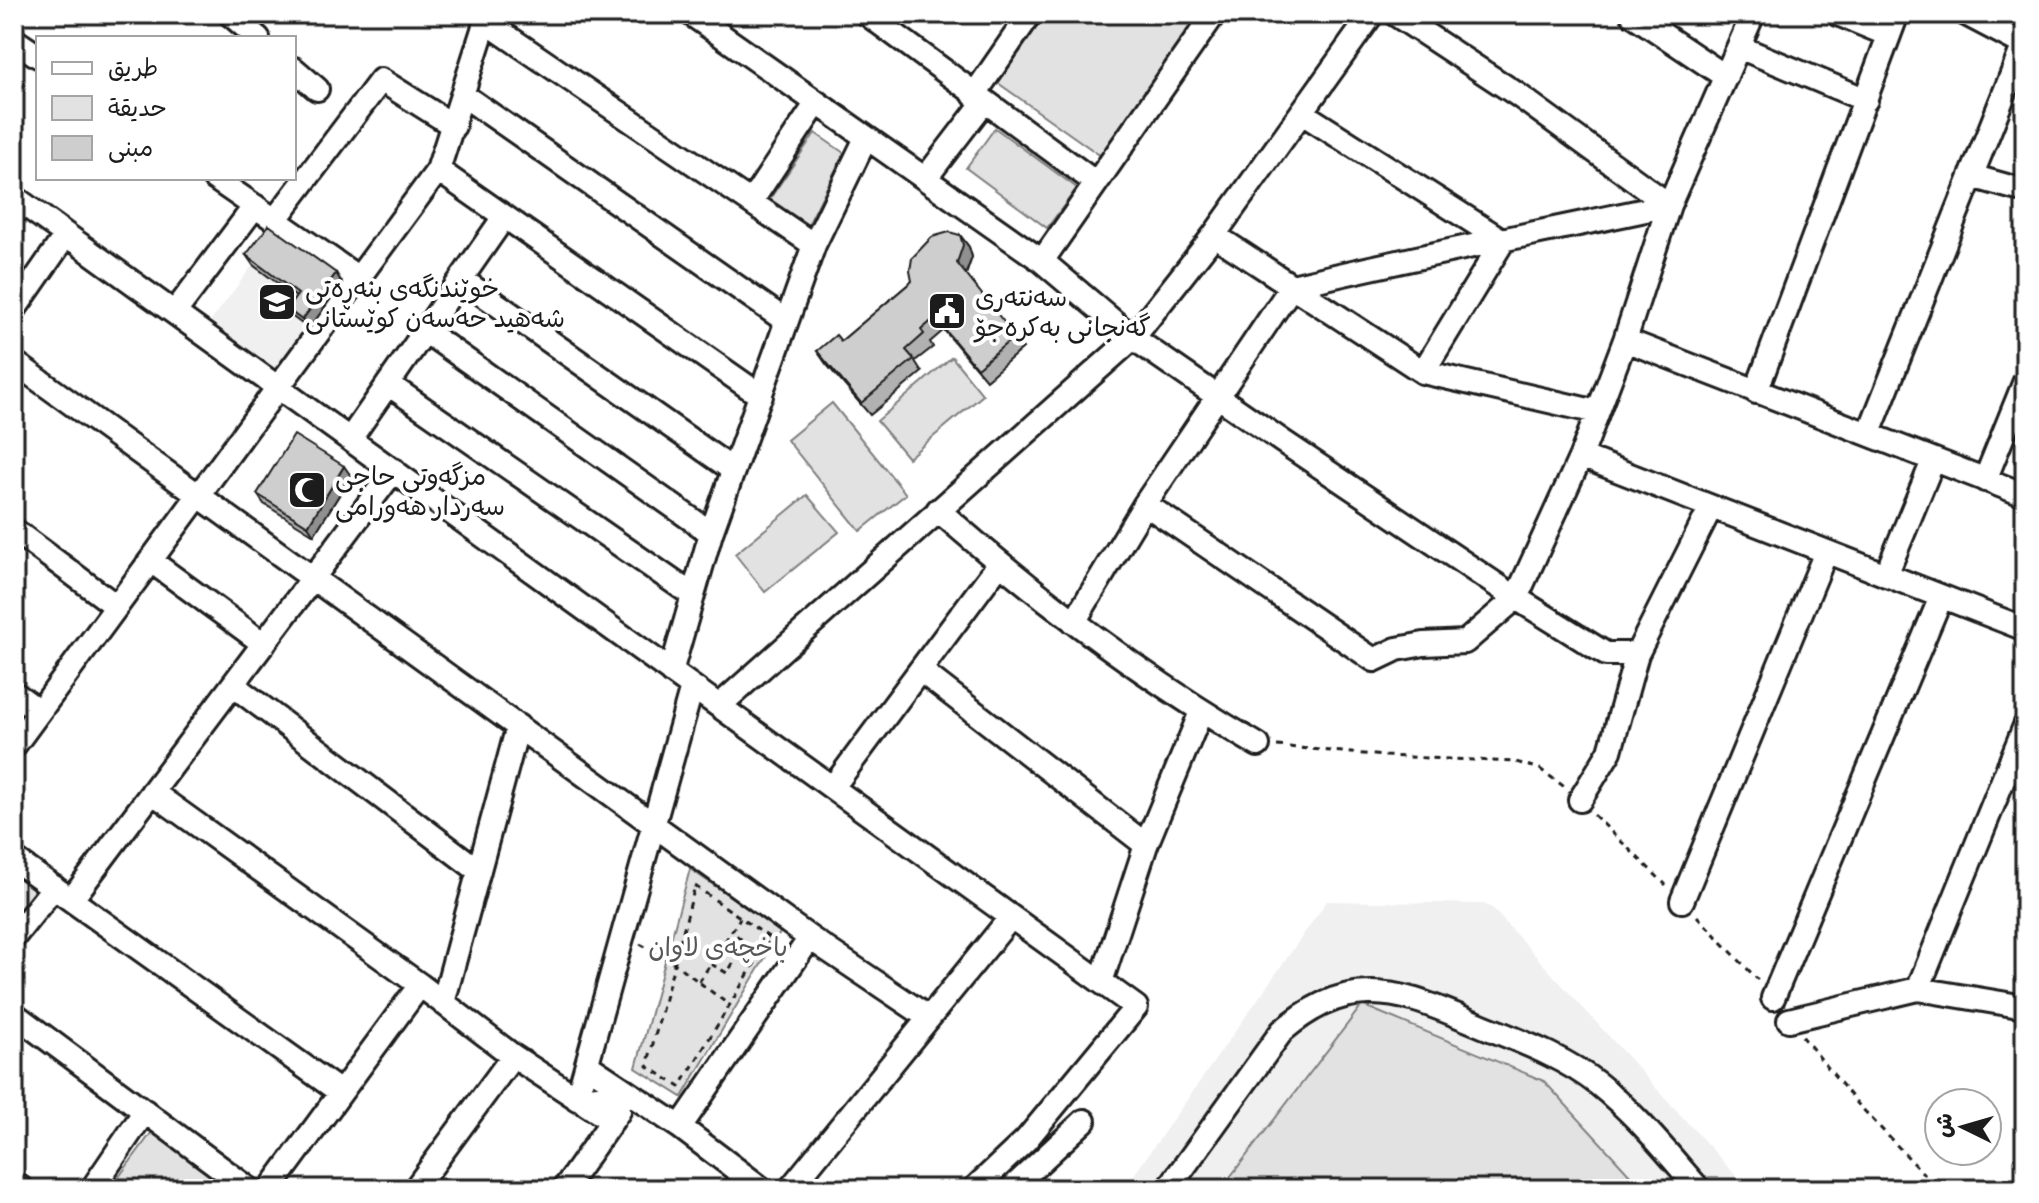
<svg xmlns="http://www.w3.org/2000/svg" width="2039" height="1203" font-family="'Patrick Hand','Playpen Sans Arabic',sans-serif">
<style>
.built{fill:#f0f0f0}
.green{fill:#e2e2e2;stroke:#7f7f7f;stroke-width:2}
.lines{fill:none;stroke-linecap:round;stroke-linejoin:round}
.minor-casing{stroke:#1c1c1c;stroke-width:28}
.path{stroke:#1c1c1c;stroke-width:3;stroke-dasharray:6 6;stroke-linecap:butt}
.minor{stroke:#fff;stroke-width:22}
.wall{fill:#b1b1b1;stroke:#1c1c1c;stroke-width:2}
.shaded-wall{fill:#909090;stroke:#1c1c1c;stroke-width:2}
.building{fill:#cecece;stroke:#1c1c1c;stroke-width:2}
.labels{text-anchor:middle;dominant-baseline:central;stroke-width:8;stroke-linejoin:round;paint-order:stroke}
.poi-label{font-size:26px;fill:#1c1c1c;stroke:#fff;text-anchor:start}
.park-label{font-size:26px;fill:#575757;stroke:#fff}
</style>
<rect width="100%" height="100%" fill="#fff"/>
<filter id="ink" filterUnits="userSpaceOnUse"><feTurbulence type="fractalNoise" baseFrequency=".0125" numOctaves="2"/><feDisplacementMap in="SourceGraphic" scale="16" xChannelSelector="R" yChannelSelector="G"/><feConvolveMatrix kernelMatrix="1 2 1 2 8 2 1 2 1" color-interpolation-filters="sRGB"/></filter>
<g filter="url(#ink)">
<path class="built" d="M275,235l67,48 -63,89 -68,-51z
M1327,901l156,3 9,4 256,281h-624z"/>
<path class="green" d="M1046,14h153l-98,142 -103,-73z
M995,128l82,60 -30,40 -81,-60z
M815,133l29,20 -36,72 -39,-25z
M952,357l31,38 -75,63 -31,-37z
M832,403l74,91 -46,37 -73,-91z
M807,495l32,37 -74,60 -30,-38z
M14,867l30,22 -30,41z
M690,869l91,62 -99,166 -46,-29z
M1362,1005l182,76 99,108h-422z
M152,1132l78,57h-120z"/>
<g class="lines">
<defs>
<path id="minor" d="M230,14l28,24
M691,14l351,247 91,77 149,103 234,157 90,56h31l74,-147
M867,14l229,169
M1632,14l94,63
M1838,14l51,21
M1966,14l59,31
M486,22l328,223
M14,40l24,16
M1739,47l127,53
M294,69l23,20
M463,95l323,226
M974,95l56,-81
M1302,113l201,128 -80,131
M438,170l323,226
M1971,176l54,15
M214,178l143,99
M925,179l59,-77
M14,197l1122,810 -110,133 -52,49
M751,202l65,-98
M275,220l106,-140 73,46
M1214,235l209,137 174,40
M1042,261l172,-247
M461,279l272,191
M14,310l52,-75
M175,312l80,-106
M425,331l286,202
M1625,340l400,155
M14,362l796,576 119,80
M388,384l303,210
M1756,392l141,-378
M1869,433l155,-389
M350,439l154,-222
M1581,456l444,173
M1985,480l40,-99
M1145,504l229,156 23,-11 27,-5 41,-2 51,-44 65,-142 44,-116 44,-135 -151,-110 -123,-81
M938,510c99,87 205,168 320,235
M14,530l102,76
M151,561l113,83
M1886,575l47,-114
M1074,622l71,-118 147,-218c125,-30 251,-54 377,-81l84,-191
M920,670l226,175
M671,672l40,-139 103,-288 52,-107
M233,685l246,186
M14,693l25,18
M719,706l414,-368 81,-103 158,-221
M14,746l424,-576 50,-156
M833,787l166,-223
M152,792l268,193 93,71 99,65
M1580,800l30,-49 27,-97
M14,859l326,233
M72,899l322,-429
M1682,901l144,-349
M14,937l40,-50
M1101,982l45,-137 55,-133
M1918,989l107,-263
M1773,998l168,-401
M443,1003l75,-277
M14,1014l235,175
M1789,1020l129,-31 107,18
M587,1065l93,62 82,62
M630,1094l-53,5 115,-412
M680,1127l130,-189
M14,1183l8,6
M92,1189l53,-78
M270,1189l150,-204
M415,1189l98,-133
M564,1189l55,-78
M790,1189l221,-272
M1011,1189l73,-68
M1168,1189l114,-158c25,-21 53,-38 87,-38 37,-1 71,16 104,29 43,18 88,33 125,62 38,30 69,69 101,105"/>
</defs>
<use href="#minor" class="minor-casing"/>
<path class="path" d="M1277,746l108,10 131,6 24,7 26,19
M1594,815l72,70
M695,886l75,52 -90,149 -33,-21z
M1697,916l61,64
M640,944l34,19 55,42
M711,964l16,9 19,-30 -14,-11
M699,982l41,-64
M1802,1036l55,67 81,86"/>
<use href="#minor" class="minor"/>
</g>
<path class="wall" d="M960,235l9,12 3,10 -6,18 57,73 -37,32 -42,-50 -14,12 3,5 -18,14 7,11 -52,43 -44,-51 -9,-13 24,-10 71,-60z
M246,255l90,18 6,10 -33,46 -15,-11 -7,-9 9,-12 -43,-32z
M351,476l-37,59 -50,-31 -7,-10z"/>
<path class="shaded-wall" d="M960,235l9,12 3,10 -7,19 -8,-13z
M336,273l6,10 -33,46 -7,-9z
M344,466l7,10 -37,59 -6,-9z"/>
<path class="building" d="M269,225l67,48 -34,47 -15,-11 11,-15 -52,-39z
M949,232l11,3 3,10 -6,18 58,73 -38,32 -42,-50 -14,12 3,4 -18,16 8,9 -53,44 -44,-52 19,-16 5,6 71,-60 -2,-10 2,-13 20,-21z
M294,435l50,31 -36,60 -51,-32z"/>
</g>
<defs>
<symbol id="school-square" viewBox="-11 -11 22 22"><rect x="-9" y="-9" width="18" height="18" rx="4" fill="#1c1c1c" stroke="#fff"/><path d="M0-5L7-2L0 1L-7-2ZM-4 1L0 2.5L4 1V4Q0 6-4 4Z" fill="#fff"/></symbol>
<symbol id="civic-square" viewBox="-11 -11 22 22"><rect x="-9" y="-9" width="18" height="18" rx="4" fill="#1c1c1c" stroke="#fff"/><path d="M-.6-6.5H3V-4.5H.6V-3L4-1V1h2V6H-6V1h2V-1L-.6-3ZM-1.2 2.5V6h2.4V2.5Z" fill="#fff"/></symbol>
<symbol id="mosque-square" viewBox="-11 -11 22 22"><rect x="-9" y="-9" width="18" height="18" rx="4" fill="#1c1c1c" stroke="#fff"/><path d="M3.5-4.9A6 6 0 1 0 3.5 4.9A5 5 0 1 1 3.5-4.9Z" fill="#fff"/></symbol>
</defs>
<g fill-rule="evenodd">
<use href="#school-square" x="255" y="280" width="44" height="44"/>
<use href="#civic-square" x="925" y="289" width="44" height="44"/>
<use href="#mosque-square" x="285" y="468" width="44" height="44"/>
</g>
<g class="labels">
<g class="poi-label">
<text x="305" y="287">خوێندنگەی بنەڕەتی<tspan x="305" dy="30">شەهید حەسەن کوێستانی</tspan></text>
<text x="975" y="296">سەنتەری<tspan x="975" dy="30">گەنجانی بەکرەجۆ</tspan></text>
<text x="335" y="475">مزگەوتی حاجی<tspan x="335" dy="30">سەردار هەورامی</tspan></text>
</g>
<g class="park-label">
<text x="718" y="946">باخچەی لاوان</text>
</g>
</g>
<rect width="2039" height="1203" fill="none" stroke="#fff" stroke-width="48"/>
<rect x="24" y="24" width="1991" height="1155" fill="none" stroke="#1c1c1c" stroke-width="3" filter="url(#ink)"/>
<rect x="36" y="36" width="260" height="144" fill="#ffffff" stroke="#a4a4a4" stroke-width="2"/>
<rect x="52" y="62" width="40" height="12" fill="#ffffff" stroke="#a4a4a4" stroke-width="2"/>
<text x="108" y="76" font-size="24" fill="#1c1c1c">طريق</text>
<rect x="52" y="96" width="40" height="24" fill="#e2e2e2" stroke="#a4a4a4" stroke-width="2"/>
<text x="108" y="116" font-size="24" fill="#1c1c1c">حديقة</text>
<rect x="52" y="136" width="40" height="24" fill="#cecece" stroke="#a4a4a4" stroke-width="2"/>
<text x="108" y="156" font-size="24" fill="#1c1c1c">مبنى</text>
<g transform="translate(1963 1127) rotate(275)"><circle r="38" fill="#ffffff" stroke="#a4a4a4" stroke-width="2"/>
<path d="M0-6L14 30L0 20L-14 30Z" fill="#1c1c1c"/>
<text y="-12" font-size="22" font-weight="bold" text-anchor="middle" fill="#1c1c1c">ش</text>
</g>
</svg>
